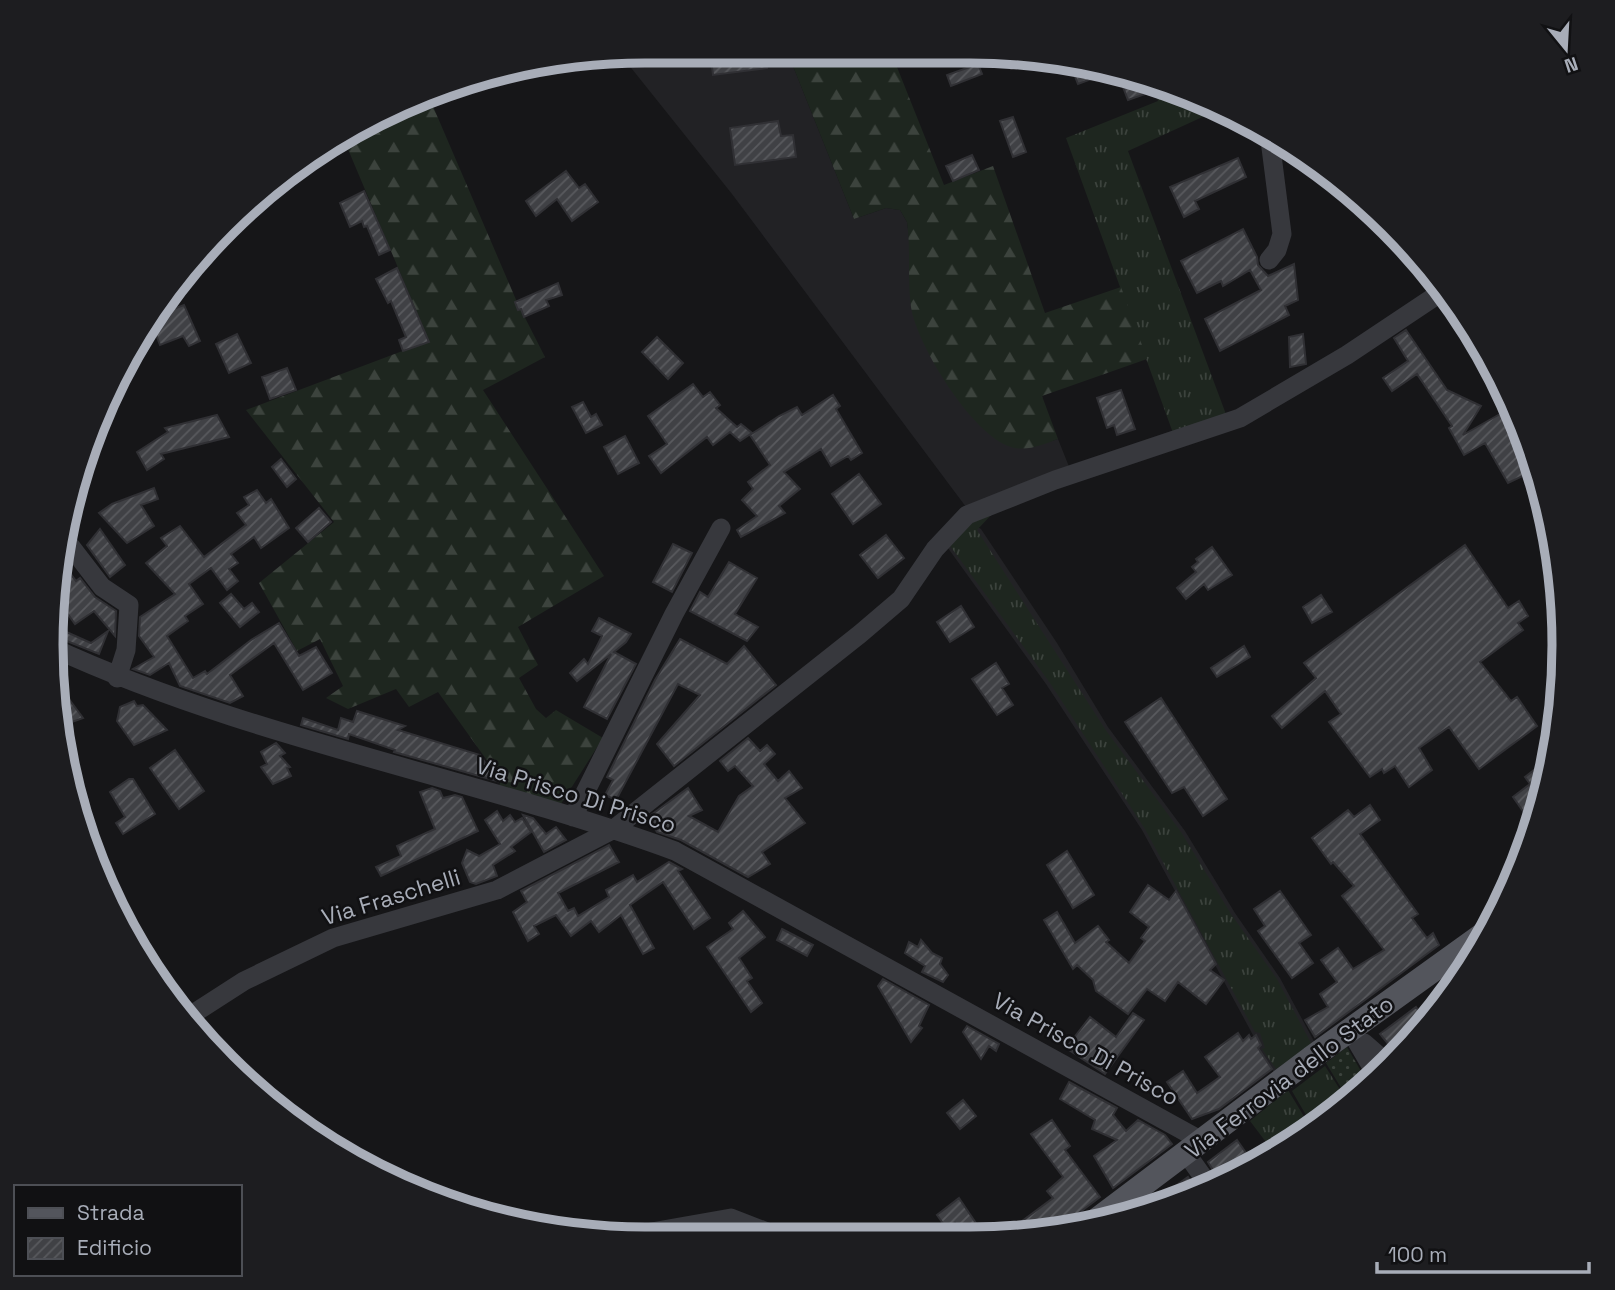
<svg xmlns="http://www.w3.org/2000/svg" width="1615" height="1290" font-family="'Space Grotesk',sans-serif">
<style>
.built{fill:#222225}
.grass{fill:url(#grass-tufts)}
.forest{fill:url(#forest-firs)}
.park{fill:url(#park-dots)}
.building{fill:url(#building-hatch);stroke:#303034;stroke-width:2}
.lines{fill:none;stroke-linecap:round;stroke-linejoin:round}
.minor{stroke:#37383d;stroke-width:19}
.major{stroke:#53555c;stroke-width:24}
.labels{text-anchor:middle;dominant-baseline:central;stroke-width:5;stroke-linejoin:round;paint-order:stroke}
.street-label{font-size:23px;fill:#a8adb8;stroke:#111113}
.rim{fill:none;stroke:#a8adb8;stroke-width:9}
</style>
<defs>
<pattern id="grass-tufts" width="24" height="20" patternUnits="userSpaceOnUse" patternTransform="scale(1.75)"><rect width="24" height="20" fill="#1e261f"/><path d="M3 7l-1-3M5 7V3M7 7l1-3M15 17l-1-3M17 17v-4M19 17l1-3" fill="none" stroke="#3c433d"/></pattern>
<pattern id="forest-firs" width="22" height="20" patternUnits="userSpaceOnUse" patternTransform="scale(1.75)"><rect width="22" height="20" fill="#1e261f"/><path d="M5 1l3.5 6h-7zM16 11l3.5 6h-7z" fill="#3c433d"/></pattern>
<pattern id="park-dots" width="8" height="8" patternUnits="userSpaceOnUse" patternTransform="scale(1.75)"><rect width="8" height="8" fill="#1e261f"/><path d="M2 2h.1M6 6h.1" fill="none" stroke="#3c433d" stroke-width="1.8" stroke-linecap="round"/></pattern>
<pattern id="building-hatch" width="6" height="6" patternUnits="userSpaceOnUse" patternTransform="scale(1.75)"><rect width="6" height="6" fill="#404145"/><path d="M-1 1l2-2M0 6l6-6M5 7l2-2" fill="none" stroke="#595a5e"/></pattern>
</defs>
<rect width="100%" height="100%" fill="#161618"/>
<path class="built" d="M645,51h142l67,168 32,-11 14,2 7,12 4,30 121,195 26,-8 12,30 -104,38 -234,-313 -112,-140z
M970,522l11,7 76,114 51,84 77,104 50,82 45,65 36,67 -41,29 -17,-26 3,-3 -5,-9 -2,1 -112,-207 -96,-146 -101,-140z"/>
<path class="grass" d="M1150,80l70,29 -92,42 99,266 -54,16 -107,-295 92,-37z
M992,514l-15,16 128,199 76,103 50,82 46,65 35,66 -36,24 -14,-20 3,-1 -5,-15 -5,-1 -110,-203 -95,-146 -102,-140 22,-21z
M1325,1066l23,36 -35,25 -21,-36z
M1288,1090l23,38 -36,26 -25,-33z"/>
<path class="forest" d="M787,51l104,1 53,133 49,-19 52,147 76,-26 26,72 -105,37 16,43c-14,5 -31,13 -47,8 -38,-11 -94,-101 -100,-140 -4,-27 0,-57 -4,-85l-7,-12 -14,-2 -32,11z
M429,97l88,205 28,55 -62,33 121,186 -86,51 20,38 -19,13 17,31 10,9 10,-8 47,28 -44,69 -61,-18 3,-9 -63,-88 -29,15 -13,-18 -48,20 -22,-11 17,-12 -23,-47 -23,12 -38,-68 75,-61 -88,-112 183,-69 -87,-206z"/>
<path class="park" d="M1347,1047l22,38 -20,16 -23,-38z"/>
<path class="building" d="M710,51h55l2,17 -54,7z
M1004,52h4l30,6 -27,11z
M978,64l4,10 -31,12 -4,-11z
M1070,64l40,8 -32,12z
M1118,74l32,6 4,11 -26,9z
M1013,117l13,35 -13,5 -13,-36z
M778,121l3,15 12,-1 3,22 -61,8 -5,-37z
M972,155l7,15 -26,11 -7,-15z
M1238,158l8,19 -51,24 4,8 -15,8 -14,-30z
M566,171l13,17 6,-4 13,18 -26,19 -15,-22 -21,17 -10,-15z
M364,191l26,59 -11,5 -12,-29 -3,1 -2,-6 -12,6 -10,-24z
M1243,229l14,28 1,8 10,11 26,-12 4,36 -13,6 4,9 -69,36 -15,-32 56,-29 -11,-20 -27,16 -2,-5 -24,12 -16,-32z
M397,268l32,74 -26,9 -4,-11 7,-3 -15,-36 -3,2 -12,-24z
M558,283l4,12 -16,5 3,6 -25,11 -3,-8 -3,1 -3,-8z
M171,295l5,13 8,-3 16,36 -11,5 -6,-10 -23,9 -9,-24z
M1406,330l41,60 34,16 -18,29 37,-21 13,6 17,30 -3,2 8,18 -27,13 -23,-40 -21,12 -15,-27 3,-2 -35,-52 -25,17 -9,-13 25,-17 -14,-23z
M237,334l14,29 -22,10 -13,-29z
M1303,334l3,30 -16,3 -1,-30z
M657,337l26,26 -15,16 -26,-27z
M287,368l9,22 -26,9 -8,-22z
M693,384l10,13 7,-5 10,13 -4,3 21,19 4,-3 11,9 -12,8 -10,-9 -17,13 -6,-8 -46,36 -12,-17 18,-12 -19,-28z
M1121,390l14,39 -18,6 -3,-10 -7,3 -10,-30z
M833,395l7,11 -4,3 26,44 -11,7 -3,-4 -17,10 -10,-17 -37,23 16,17 -21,17 6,7 -44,24 -4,-7 20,-14 -15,-16 11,-11 -5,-7 22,-17 -20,-30 29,-19 18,-9 5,8z
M583,402l8,15 5,-3 6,11 -16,8 -14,-26z
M217,415l12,22 -68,17 3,5 -17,11 -10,-18 31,-20 -3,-4z
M625,436l14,27 -21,11 -14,-27z
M281,459l15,20 -9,8 -15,-20z
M859,474l22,30 -28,20 -21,-30z
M154,488l4,11 -17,6 13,21 -27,17 -28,-30 13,-9z
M257,490l9,13 5,-4 18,29 -28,20 -7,-11 -23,17 7,9 -9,6 9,12 -11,9 -16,-22 -22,16 14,20 -18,12 3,5 -21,15 26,42 12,-7 2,3 44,-34 28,-17 20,33 17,-9 16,26 -29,17 -29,-47 -44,32 13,21 -13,7 -50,-17 -11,-23 -19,12 -17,-6 21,-12 -15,-21 1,-19 35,-23 -29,-31 21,-17 -6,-8 19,-12 24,31 42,-32 -9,-12 12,-8 -5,-8z
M319,508l12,14 -23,20 -12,-14z
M100,529l25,36 -15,12 -23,-32z
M886,535l18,23 -26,20 -18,-23z
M673,544l19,9 -20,39 -19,-10z
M1465,545l43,63 11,-7 9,15 -10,7 5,7 -43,32 31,39 6,-4 20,29 -58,43 -30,-42 -30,21 13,22 -23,17 -14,-21 -11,7 -2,-4 -12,8 -41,-55 12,-8 -16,-23 -43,37 -10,-12 44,-38 -12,-15z
M1212,547l20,28 -24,15 -4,-6 -18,15 -9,-11 19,-16 -4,-5 6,-5 -2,-3z
M62,562l14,19 4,-3 15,19 21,14 -1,25 -21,-25 -19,13 -18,-25 8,-7 -6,-9z
M729,562l28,16 -22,36 23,13 -11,14 -57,-30 10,-19 8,5z
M231,594l13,15 8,-6 7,9 -19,15 -20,-24z
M1321,595l11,17 -20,11 -9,-16z
M961,606l13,21 -24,15 -13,-20z
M599,618l32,16 -5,8 -12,10 22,12 -29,55 -23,-12 27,-53 -34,27 -7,-8 14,-14 4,5 14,-28 -10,-5z
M53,626l38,17 17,-12 -9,23 -47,-19z
M680,639l47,25 17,-18 32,39 -102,81 -17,-22 43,-49 -22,-11 -62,116 -11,-5 8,-15 -6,-3 48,-97z
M1244,646l6,11 -33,20 -6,-9z
M996,663l13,21 -7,4 11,17 -16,10 -25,-36z
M66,695l17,23 -22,8 -3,-25z
M1161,698l66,101 -24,17 -19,-29 -12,6 -47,-71z
M134,701l3,5 6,-1 24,25 -33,15 -17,-24 3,-14z
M357,711l48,15 -7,4 82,25 17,26 -103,-29 1,-2 -46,-16 -1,5 -47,-14 2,-7 35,12 3,-12 12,4z
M748,738l12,13 7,-6 8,9 -11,10 14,17 11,-10 13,17 -17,10 20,25 -43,29 8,12 -22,13 -67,-37 -24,-8 -10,-14 41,-30 14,22 -13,6 29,16 21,-36 14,-10 -18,-20 -7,5 -8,-10z
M276,743l9,10 -5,3 10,11 -3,1 4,8 -18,8 -12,-17 6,-3 -6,-12z
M175,750l29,41 -25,18 -29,-41z
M1550,765l-6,34 -10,28 -21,-30 17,-13 -5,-7 9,-7 3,4z
M129,779h4l22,35 -32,20 -7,-11 9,-6 -15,-25z
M77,781l11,19 -13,8 -6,-22z
M432,788l8,3 3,7 12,-3 7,2 16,34 -97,45 -5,-9 25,-11 -4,-10 38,-17 -15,-37z
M1370,805l10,15 -20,14 58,80 -6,4 15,20 6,-5 6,12 -124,92 -10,-17 23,-13 -8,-13 17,-12 -16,-22 17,-12 15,21 31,-19 -42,-54 12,-10 -21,-24 -2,2 -19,-26 36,-28 6,7z
M497,811l6,10 7,-6 5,7 7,-4 9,14 -20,15 4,4 -22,14 4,11 -21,8 -6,-2 -8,-19 5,-13 12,6 21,-12 -15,-24z
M523,815l10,3 13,16 10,-7 10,13 -22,12z
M609,845l10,17 -61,31 10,18 6,-3 4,8 31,-19 -3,-7 27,-15 4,7 32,-20 13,7 -4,2 32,47 -16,11 -31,-47 -33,23 24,43 -11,6 -22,-39 -22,17 -8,-11 -20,15 -15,-21 -22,11 5,8 -11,7 -15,-29 14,-10 -6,-11z
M1067,851l27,44 -21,13 -26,-43z
M1148,885l21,15 7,-9 40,73 -6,6 14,10 -18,24 -28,-22 -13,19 -18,-12 -19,25 -32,-23 -3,-11 -16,-15 -4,4 -29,-49 13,-8 18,31 23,-17 11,14 -3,2 23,21 16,-22 -4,-3 8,-11 -19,-15z
M1280,891l31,44 -12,8 14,20 -21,15 -34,-47 7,-5 -11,-17z
M743,911l22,26 -26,21 13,20 -5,3 15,22 -11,9 -44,-65 26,-18 -4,-6z
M782,929l31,16 -6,11 -30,-16z
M921,940l11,13 10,5 -2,6 8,11 -5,7 -21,-10 3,-6 -20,-13 4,-11 9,5z
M883,979l46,26 -10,21 3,2 -11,14 -33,-56z
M1416,1007l11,15 -30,33 -17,-21z
M1133,1013l11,7 -39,54 -39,-26 24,-31 26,20z
M967,1026l32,18 -3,7 -7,-5 -8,13 -18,-27z
M1238,1033l5,8 6,-6 2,4 5,-4 5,10 -3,3 14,21 -53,40 -27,10 -25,-37 16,-11 14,22 23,-16 -15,-20z
M1069,1082l48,26 -4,7 13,16 12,-11 27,15 7,9 -59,44 -19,-32 23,-16 -25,-11 3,-9 -35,-21z
M963,1100l13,16 -16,13 -13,-16z
M1052,1120l18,26 -5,4 35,47 -44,33 -57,8 54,-40 -6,-7 16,-14 -32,-43z
M1237,1140l14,20 -32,20 -11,-18z
M1188,1177l8,12 -42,17 -2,-3z
M959,1198l27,40h-20l-11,-15 -8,6 -10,-14z"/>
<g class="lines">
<path class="minor" d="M1269,132l13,102 -5,16 -8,10
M65,539l37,48 27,18 -3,45 -9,28
M51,647c199,92 419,129 624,204l527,290
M573,817l101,-203 47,-86
M185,1019l59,-38 89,-43 164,-48 117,-61 246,-195 41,-35 34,-50 32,-34 88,-35 185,-62 107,-63 93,-62
M1350,1030l27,46
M1364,1043l24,21
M1186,1153l22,31
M623,1237l108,-19 54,21"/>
<path class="major" d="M1091,1224l220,-166 178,-128"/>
</g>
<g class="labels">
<g class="street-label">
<text transform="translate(576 795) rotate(17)">Via Prisco Di Prisco</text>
<text transform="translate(391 897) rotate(-17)">Via Fraschelli</text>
<text transform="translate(1086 1049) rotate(29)">Via Prisco Di Prisco</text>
<text transform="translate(1289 1077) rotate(-37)">Via Ferrovia dello Stato</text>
</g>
</g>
<path d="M0 0H1615V1290H0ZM645 63H970A582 582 0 0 1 1552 645V645A582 582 0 0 1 970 1227H645A582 582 0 0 1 63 645V645A582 582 0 0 1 645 63Z" fill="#1d1d20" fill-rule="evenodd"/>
<path class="rim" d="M645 63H970A582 582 0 0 1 1552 645V645A582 582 0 0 1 970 1227H645A582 582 0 0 1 63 645V645A582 582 0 0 1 645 63Z"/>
<rect x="14" y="1185" width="228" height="91" fill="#111113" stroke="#4d4f55" stroke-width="2"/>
<rect x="28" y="1208" width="35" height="10" fill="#53555c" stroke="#4d4f55" stroke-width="2"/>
<text x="77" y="1220" font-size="21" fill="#a8adb8">Strada</text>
<rect x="28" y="1238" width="35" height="21" fill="url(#building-hatch)" stroke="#4d4f55" stroke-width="2"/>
<text x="77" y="1255" font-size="21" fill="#a8adb8">Edificio</text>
<g transform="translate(1566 49) rotate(162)" stroke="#111113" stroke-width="5" paint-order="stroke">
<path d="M0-5L12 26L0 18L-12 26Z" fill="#a8adb8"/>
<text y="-10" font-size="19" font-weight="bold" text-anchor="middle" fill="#a8adb8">N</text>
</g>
<path d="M1377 1262v10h212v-10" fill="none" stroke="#a8adb8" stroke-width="3.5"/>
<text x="1388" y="1262" font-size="21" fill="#a8adb8" stroke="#111113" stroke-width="5" paint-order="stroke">100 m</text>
</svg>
